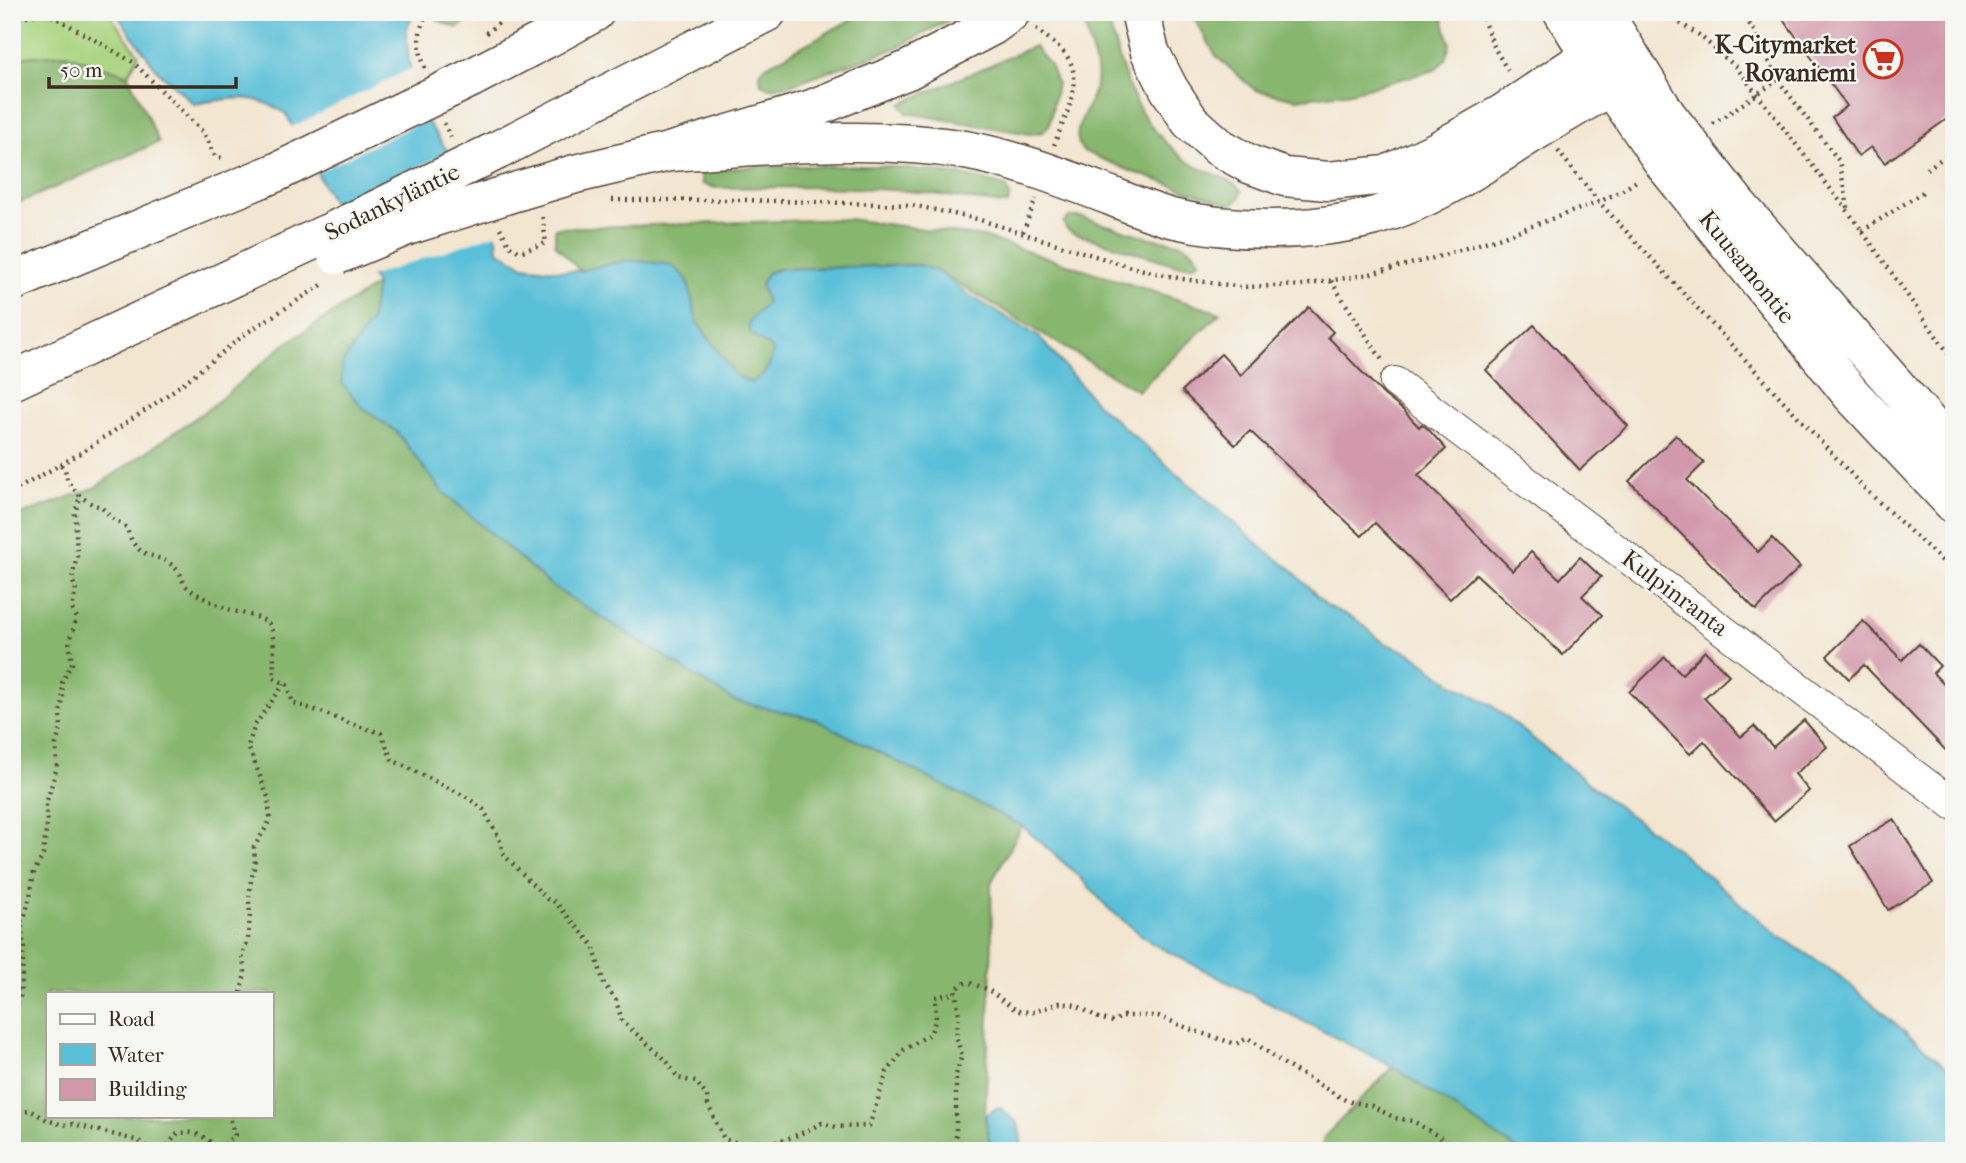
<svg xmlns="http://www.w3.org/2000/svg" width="1966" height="1163" font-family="'IM FELL French Canon',serif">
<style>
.green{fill:#aad480;stroke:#727f4f;stroke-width:2}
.forest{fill:#87b66e;stroke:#617046;stroke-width:2;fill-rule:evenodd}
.water{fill:#5abfd8;stroke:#4a747b;stroke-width:2}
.pier{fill:#f3e6d1}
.building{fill:#d299ac}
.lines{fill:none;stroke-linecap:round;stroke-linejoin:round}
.street-casing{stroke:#574639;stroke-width:32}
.primary-casing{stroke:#574639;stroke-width:41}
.highway-casing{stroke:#574639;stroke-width:41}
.path{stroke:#574639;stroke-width:4.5;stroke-dasharray:2 5;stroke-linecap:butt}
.street{stroke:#fff;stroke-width:30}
.primary{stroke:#fff;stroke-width:38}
.highway{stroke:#fff;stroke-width:38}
.highway-bridge-casing{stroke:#574639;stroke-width:41;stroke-linecap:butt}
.highway-bridge{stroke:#fff;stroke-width:38}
.labels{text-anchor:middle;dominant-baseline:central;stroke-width:5;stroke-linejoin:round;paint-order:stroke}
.poi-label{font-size:24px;font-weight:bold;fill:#3b2a1e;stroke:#f6f6f2;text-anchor:end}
.street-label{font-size:24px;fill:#3b2a1e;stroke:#f6f6f2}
</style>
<rect width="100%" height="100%" fill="#f6f6f2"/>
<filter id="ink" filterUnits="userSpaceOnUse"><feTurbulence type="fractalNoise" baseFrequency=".0143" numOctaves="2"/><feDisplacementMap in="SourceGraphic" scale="14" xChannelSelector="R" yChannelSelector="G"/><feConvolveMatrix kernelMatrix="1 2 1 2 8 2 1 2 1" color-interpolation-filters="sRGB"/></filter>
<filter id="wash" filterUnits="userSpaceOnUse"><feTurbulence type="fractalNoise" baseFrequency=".00686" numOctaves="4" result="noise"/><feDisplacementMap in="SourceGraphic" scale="28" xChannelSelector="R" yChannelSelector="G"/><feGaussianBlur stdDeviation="1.57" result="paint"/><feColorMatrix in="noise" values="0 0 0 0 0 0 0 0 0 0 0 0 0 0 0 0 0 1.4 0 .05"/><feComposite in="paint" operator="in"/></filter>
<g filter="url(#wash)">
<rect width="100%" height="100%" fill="#f3e6d1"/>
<path class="green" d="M12,12h96l31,43 -11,20 -63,-21 -53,4z"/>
<path class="forest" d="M436,12h48l-27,16 -20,-8z
M865,12h99l-68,36 -107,37 -19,3 -9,-4 -1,-11 4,-6z
M1085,12h21c14,50 23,98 64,134 6,6 13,13 20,17 17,10 39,14 52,28l-3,8 -8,6 -98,-33 -50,-21c-17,-21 10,-44 13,-67 4,-25 -14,-48 -11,-72z
M1192,12h249l9,31 -4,16 -11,11 -84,22 -54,7 -42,-9 -38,-33 -24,-40z
M1034,46l16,19 7,18 -8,43 -6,6 -13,2 -123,-21 -6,-9z
M65,54l63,21 31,67 -147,64v-148z
M881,166c42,5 86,6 125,21l4,9 -2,8c-31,-2 -61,-9 -91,-12 -67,-6 -134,-5 -201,-4l-14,-4 -1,-9 7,-4 53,-5z
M1069,217h11l71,21 32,6 9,6 8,10 -6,5h-17l-104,-32 -6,-4 -4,-6z
M848,219l135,18 237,76 -82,78 -197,-118 -22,-8 -140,4 -12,4 -6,12 6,17 -17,31 23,17c-2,17 -6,23 -20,33l-17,-7 -39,-54 -10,-43 -59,-19 -48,11 -25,-27v-16z
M376,285l-5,36 -29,43 20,43 35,25 44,58 111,96 183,115 80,18 207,107 -31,57 1,61 -7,172 6,35h-943l-36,-6v-627l82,-30 117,-81 73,-62zM47,993h224v123h-224z
M1393,1067l127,84h-200l4,-14z"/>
<path class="water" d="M115,12h299l-8,18 3,33 17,56 22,33 49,86 1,12 26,16 38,5h18l48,-11 44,5 15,14 10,43 39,54 16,7c14,-10 19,-16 21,-33l-23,-17 -1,-11 18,-20 -6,-17 6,-12 12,-4 140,-4 22,8 25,20 73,44 58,67 170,148 23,16 37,38 30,14 27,23 28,11 39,29 39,21 122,98 63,46 100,85 63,42 116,98v78h-434l-127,-84 -240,-123 -44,-35 -30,-33 -57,-50 -207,-107 -80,-18 -183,-115 -111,-96 -44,-58 -35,-25 -20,-23v-20l29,-43 5,-36 -90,-171c-34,-23 -54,-16 -92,-10l-37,-34z
M998,1107l20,16 5,28h-32l-6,-35z"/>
<path class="pier" d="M414,67l15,51 -115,56 -24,-46z
M451,151l47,82 -129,44 -36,-68z"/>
<g id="blocks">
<path class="building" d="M1778,12h176v102l-69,49 -14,-16 -13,9 -26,-39 15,-11z
M1309,307l24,25 -5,5 56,58 20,16 15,16 3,-3 6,5 18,20 -28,26 95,96 18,-19 29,27 20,-22 21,20 -19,19 20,19 -39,40 -87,-81 -26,25 -75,-76 -13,13 -112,-105 -15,14 -53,-54 39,-37 20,21z
M1534,325l94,101 -48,44 -94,-100z
M1676,435l28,28 -17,17 71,72 14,-14 28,29 -44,43 -127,-129z
M1863,621l39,39 17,-16 21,22 -7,7 21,22v64l-90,-94 -15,14 -22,-23z
M1705,651l24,24 -25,23 37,39 13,-11 19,21 31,-27 23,27 -32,27 14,17 -35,30 -70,-80 -14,13 -61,-62 36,-35 17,17z
M1894,819l39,64 -45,27 -38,-64z"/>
</g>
</g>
<g filter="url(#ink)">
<use href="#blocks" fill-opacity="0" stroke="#574639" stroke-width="2"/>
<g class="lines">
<defs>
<path id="street" d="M1395,382l559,423"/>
<path id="primary" d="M1563,12l27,43 75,110 186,229 103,110
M1603,12l63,102 70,89 218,249"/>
<path id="highway" d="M1140,12l10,40 19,37 21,32 29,26 30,17 36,13 43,4 58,-6 51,-24 65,-37 116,-77
M471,78l75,-39 49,-27
M498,150l269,-138
M669,152c98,-6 198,-18 296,-2 50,9 98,28 146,46 19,8 39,16 60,22 63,15 141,15 204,-2 57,-16 105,-50 154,-81 36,-22 73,-44 110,-64
M518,191l57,-17 94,-22 140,-42 99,-40 84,-44 19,-14
M12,282l265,-110
M12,381l314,-147"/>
</defs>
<use href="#street" class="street-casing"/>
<use href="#primary" class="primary-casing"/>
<use href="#highway" class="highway-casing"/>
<path class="path" d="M46,12l87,50 71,71 11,23 10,3
M1480,12l15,37 15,25
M1662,12l37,23 37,32 114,147 104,147
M12,18l34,-5
M1036,29c10,8 22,16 30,26 20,27 -2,63 -12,90
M486,33l27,-21
M425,68c-8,-23 -8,-33 2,-56
M1778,80l61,81 10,51
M444,123l8,17
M1713,124l65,-44 -23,-48 -14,-20
M1558,151l41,51 266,287 89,83
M1927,169l27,-19
M612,200h133l167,5 65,14 150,47 55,13 61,8 61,-2 66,-11 64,-16 64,-20 101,-36 24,-12 15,-10
M500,228l10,18 10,6 26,-9 -4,-29
M1862,231l61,-39
M1023,232l13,-33
M1331,281l51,79
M61,465l4,5 3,12 12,14 12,8 9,3 10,10 16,11c10,37 33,21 51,43 4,4 4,10 7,14 7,8 28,18 38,22 12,6 37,8 46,17 7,8 4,42 5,54l13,7 6,18 28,9 30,12 30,9 11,27 73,36 18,13 16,29 5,17 43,44 8,3 38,43 11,39 12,16 6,21 44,39 12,18 18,4 11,14 1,9 16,34c37,12 64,2 98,-16l14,4 33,-1 18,-54 17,-22 26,-16 6,-15 -1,-22 21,-4
M12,492l67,-38 70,-46 32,-23 67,-53 77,-49
M241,993l4,-21 -3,-17 6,-15 2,-25 -1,-15 2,-20 4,-16 -1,-17 13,-21 3,-9 -2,-20 -20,-51 7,-21 29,-41
M12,1017l8,-19 4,-50 -3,-27 4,-6 5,-18 4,-25 9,-17 4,-32 -1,-19 11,-37 -1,-23 5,-16 -1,-13 3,-17 -1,-15 10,-20 -3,-22 8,-23 -5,-9 4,-20 -4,-10 5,-23 -2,-43 5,-17
M12,1112l18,-2 17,10 16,5 10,-1 66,17 13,10
M219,1149l16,-14 -6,-19
M163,1151l15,-18c21,-2 27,4 43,18
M956,1151v-76l6,-20 -6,-18 3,-21 -4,-27 12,-7 20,7 30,22 17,1 25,-9 17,2 23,13 14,4 9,-6h36l37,15 41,13 12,-6 39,28 60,35 25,5 23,12 18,3 38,23 16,7"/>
<use href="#street" class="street"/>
<use href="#primary" class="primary"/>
<use href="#highway" class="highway"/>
<defs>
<path id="highway-bridge" d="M277,172l194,-94
M331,232l167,-82
M337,255l70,-29 111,-35"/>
</defs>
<use href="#highway-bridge" class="highway-bridge-casing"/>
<use href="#highway-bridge" class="highway-bridge"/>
</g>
</g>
<defs>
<symbol id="supermarket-ring" viewBox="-11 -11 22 22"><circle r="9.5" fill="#f6f6f2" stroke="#c8321e" stroke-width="1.5"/><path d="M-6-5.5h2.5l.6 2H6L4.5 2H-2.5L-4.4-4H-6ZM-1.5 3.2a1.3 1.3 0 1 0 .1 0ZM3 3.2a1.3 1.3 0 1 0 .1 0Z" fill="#c8321e"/></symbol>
</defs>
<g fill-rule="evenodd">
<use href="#supermarket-ring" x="1861" y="37" width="44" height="44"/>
</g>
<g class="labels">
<g class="poi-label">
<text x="1856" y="45">K-Citymarket<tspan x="1856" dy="28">Rovaniemi</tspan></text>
</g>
<g class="street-label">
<text transform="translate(392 202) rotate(-26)">Sodankyläntie</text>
<text transform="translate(1747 267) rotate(51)">Kuusamontie</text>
<text transform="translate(1675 593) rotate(37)">Kulpinranta</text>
</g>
</g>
<rect width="1966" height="1163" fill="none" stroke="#f6f6f2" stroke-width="42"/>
<rect x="46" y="992" width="228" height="126" fill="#f6f6f2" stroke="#aba49d" stroke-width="2"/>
<rect x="60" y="1014" width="35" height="10" fill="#ffffff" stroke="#aba49d" stroke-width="2"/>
<text x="108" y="1026" font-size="21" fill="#3b2a1e">Road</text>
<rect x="60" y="1044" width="35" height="21" fill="#5abfd8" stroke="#aba49d" stroke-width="2"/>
<text x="108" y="1062" font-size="21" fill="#3b2a1e">Water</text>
<rect x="60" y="1079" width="35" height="21" fill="#d299ac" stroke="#aba49d" stroke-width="2"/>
<text x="108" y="1096" font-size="21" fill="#3b2a1e">Building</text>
<path d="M49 77v10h187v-10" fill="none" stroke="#3b2a1e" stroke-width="3.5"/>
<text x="60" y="77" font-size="21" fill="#3b2a1e" stroke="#f6f6f2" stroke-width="5" paint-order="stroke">50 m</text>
</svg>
